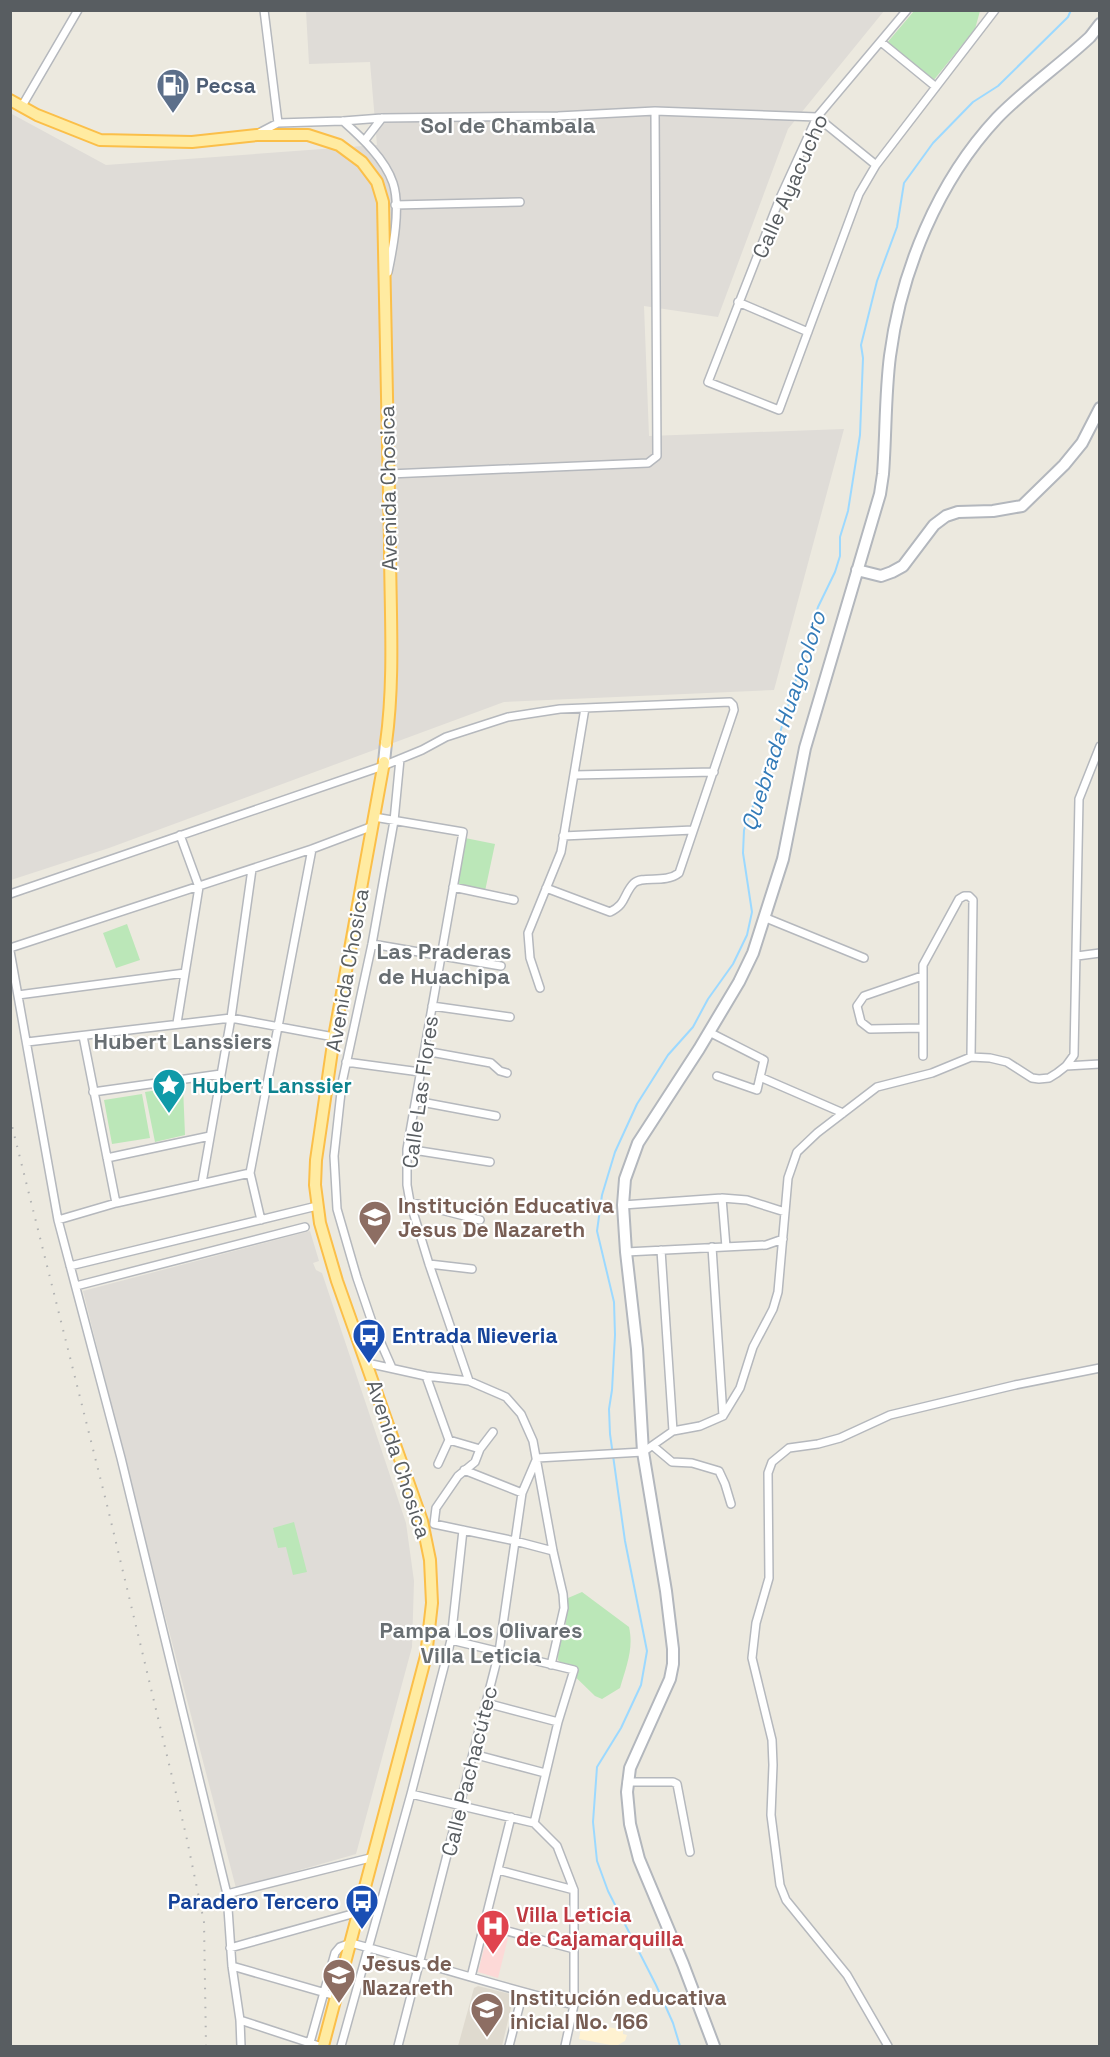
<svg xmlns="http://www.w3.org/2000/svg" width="1110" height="2057" font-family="'Space Grotesk',sans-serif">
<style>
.commercial{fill:#fff2d1}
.industrial{fill:#dfdcd7}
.education{fill:#dfdacf}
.medical{fill:#fdd9d7}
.green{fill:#bbe7b8}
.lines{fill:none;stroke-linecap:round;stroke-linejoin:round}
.stream{stroke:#9cd9ff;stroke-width:2}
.street-casing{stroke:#b5b8bd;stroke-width:10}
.secondary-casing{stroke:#b3b7bd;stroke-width:14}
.primary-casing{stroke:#fbbf49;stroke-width:14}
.street{stroke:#fff;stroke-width:7}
.secondary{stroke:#fff;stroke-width:10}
.primary{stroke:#ffeba1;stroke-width:10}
.rail{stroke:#b1b2b2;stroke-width:2;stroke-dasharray:1.5 8;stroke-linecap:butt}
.labels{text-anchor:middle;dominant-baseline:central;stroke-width:4.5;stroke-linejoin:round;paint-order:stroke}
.service-label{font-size:21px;font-weight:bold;fill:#4e5e75;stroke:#fff;text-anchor:start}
.street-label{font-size:21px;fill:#585d61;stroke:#fff}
.culture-label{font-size:21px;font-weight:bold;fill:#0d838f;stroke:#fff;text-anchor:start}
.education-label{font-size:21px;font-weight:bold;fill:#785e54;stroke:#fff;text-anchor:start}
.transit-label{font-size:21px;font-weight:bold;fill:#164399;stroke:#fff;text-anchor:start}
.health-label{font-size:21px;font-weight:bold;fill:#be3a42;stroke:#fff;text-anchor:start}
.neighbourhood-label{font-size:22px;font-weight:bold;fill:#696f73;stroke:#fff}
.water-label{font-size:22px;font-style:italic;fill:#337bb8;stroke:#fff}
</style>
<rect width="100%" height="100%" fill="#ece9df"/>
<path class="commercial" d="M582,2022l41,8v4l4,1 -2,6 -9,5 -37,-7z"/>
<path class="industrial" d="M306,11h578l-96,118 -70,188 -74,-11 5,130 195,-7 -70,261 -270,12 -395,146 -98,32 -1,-767 96,52 271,-20 -7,-83 -61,2z
M310,1231l9,30 -6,2 3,7 6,3 84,250 8,58 -2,66 -56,207 -120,34 -94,-361 -59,-236z"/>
<path class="education" d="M478,1986l36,9 -12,51h-44l16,-58z"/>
<path class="medical" d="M488,1933l20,5 -10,40 -20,-6z"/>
<path class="green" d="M914,11h66l-5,18 -42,52 -47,-37z
M465,838l30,6 -10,47 -30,-6z
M127,924l13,36 -24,8 -13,-35z
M183,1086l2,49 -30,7 -10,-50z
M142,1094l8,44 -38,6 -8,-44z
M294,1522l13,50 -14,3 -7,-28 -8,1 -5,-20z
M582,1592l47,35c5,22 -3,40 -9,61l-18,11 -7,-3 -37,-36c0,-14 6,-25 8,-38 1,-8 0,-16 2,-24z"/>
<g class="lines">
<path class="stream" d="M680,2046l-7,-23 -17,-38 -48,-94 -11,-30 -4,-39 4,-55 24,-39 20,-43 6,-34 -22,-110 -15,-107 -1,-25 3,-19 3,-55 -1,-33 -17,-71 5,-36 13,-43 22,-48 31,-49 25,-28 15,-28 25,-35 14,-29 5,-23 -9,-59 1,-23 35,-94 39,-129 17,-35 5,-16v-19l8,-26 12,-76 3,-77 -2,-13 16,-64 20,-54 7,-44 29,-40 40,-41 25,-16 70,-69 3,-7"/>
<defs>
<path id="street" d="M264,10l14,113
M907,10l-90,107 -37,81 -72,184 71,28 80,-216 17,-29 119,-155
M881,42l55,45
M22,106l56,-96
M343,121c19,17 42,38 50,62 8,24 0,65 -5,89
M257,134l21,-11 65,-2 39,-3 176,-2 97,-5 162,6 59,48
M365,140l17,-22
M395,205l125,-3
M738,302l70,30
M389,474l259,-11 9,-7 -2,-345
M574,775l140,-3
M374,817l89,15 -56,317v36l3,17 19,62 40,117
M563,836l130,-6
M453,887l61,13
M10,894l373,-128 39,-16 24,-13 62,-20 52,-8 170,-7 3,3 1,5 -55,163c-14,11 -36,2 -45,10 -11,11 -7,21 -24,29l-64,-24
M766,918l98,40
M372,944l129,22
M10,948l302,-99 61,-23
M10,951l48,269 63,238 106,436
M1077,956l23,-3
M922,976l-58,20 -7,10 4,16 9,7 52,-1
M540,988l-10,-30 -2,-25 33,-81 24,-144
M18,995l167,-22
M432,1006l78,11
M177,1023l22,-136 -19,-52
M709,1032l55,28 -7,30 -40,-14
M83,1036l33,167
M27,1042l204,-24 103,19
M425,1051l66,12 9,8 7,2
M923,1056v-91l36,-66 5,-3h5l4,4 -2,157
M346,1062l74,10
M1066,1066l34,-2
M760,1077l83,36
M93,1092l128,-18
M416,1101l80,15
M407,1149l83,13
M107,1158l103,-22
M202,1183l29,-165 21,-149
M722,1198l4,49
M410,1202l70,18
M623,1205l99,-7 25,2 38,12
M58,1220l58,-17 134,-30
M261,1220l-11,-47 62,-324
M712,1247l11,169
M661,1250l12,181
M626,1252l140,-7 17,-6
M429,1264l43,5
M70,1266l247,-60
M76,1286l229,-59
M367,1363l59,13 43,5 37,16 15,17 12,27 20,110 10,43 1,14 -13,57
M392,1368l-19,-43 -16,-47 -20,-69 -3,-53 8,-73 30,-139 22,-123 6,-62
M426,1376l23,64 31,9
M493,1432l-13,17 -5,13 -17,14 -22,32 -2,16 81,17 38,10
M653,1446l19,16 20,1 27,8 6,13 6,20
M438,1464l11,-24
M464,1470l58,23
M451,1640l123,30 -16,52 -24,101
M486,1703l72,19
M473,1754l72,19
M627,1782h46l4,2 13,68
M411,1794l123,29
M534,1823l23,23 17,44v115l-9,41
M498,1870l76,20
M485,1925l89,24
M230,1948l129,-36
M232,1966l104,30
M471,1977l40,-160
M240,2020l79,26
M241,2046l-1,-26 -8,-54 -5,-72 147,-37
M309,2046l26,-93 5,-6 11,-4c75,20 148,44 223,62
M341,2046l70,-252 40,-154 12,-110
M398,2046l101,-394 23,-159 15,-35 106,-6 30,-21 27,-5 23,-10 17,-28 13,-41 20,-38 5,-17 10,-114 9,-26 20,-19 60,-46 55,-14 39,-16 19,1 17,4 25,16 7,1 10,-1 8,-5 9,-7 8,-11 5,-256 21,-53
M509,2046l14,-54
M888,2046l-41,-71 -61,-75 -6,-15 -9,-70 2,-50 -1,-25 -20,-82 4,-35 13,-45 -1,-105 4,-11 17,-14 29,-4 22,-6 50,-23 125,-30 85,-17"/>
<path id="secondary" d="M857,570l24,6 11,-4 11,-6 31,-41 12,-9 12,-4 35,-1 29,-5 42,-41 18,-22 18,-35
M384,762l2,-19
M714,2046l-31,-82 -44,-105 -9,-35 -3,-32 3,-24 40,-89 3,-15v-15l-7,-58 -23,-139 -6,-103 -11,-97 -3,-47 2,-26 13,-36 61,-94 40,-67 14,-29 30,-94 22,-111 75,-254 3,-20c3,-39 2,-79 7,-118 11,-85 48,-175 107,-238 28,-29 63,-53 93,-81l10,-13"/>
<path id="primary" d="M10,100l27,15 63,25 92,2 65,-7h51l31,10 23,17 15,20 6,20c2,113 5,227 7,341 0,66 5,135 -4,200
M323,2046l103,-390 6,-53 -2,-43 -8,-39 -85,-240 -17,-58 -5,-38 1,-25 18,-123 50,-275"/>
</defs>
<use href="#street" class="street-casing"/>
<use href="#secondary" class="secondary-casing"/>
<use href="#primary" class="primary-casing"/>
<use href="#street" class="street"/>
<use href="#secondary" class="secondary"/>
<use href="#primary" class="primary"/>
<path class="rail" d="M10,1118l98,391 78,326 18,87 2,124"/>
</g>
<defs>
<symbol id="fuel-pin" viewBox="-11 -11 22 30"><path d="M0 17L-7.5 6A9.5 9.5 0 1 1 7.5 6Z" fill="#5c6f8a" stroke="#fff"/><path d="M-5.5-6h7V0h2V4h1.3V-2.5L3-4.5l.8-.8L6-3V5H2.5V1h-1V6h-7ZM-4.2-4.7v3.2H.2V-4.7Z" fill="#fff"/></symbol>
<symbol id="sight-pin" viewBox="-11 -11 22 30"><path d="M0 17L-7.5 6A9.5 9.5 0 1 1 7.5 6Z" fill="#0f9aa8" stroke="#fff"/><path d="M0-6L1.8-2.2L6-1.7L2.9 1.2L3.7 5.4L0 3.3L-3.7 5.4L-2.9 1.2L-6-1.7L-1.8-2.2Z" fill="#fff"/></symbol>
<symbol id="school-pin" viewBox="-11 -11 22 30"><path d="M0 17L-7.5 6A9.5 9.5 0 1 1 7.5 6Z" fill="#8d6e63" stroke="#fff"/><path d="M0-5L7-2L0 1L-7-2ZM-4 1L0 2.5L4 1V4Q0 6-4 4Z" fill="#fff"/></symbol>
<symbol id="bus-pin" viewBox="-11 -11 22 30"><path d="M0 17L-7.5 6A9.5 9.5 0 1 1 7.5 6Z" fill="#1a4fb4" stroke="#fff"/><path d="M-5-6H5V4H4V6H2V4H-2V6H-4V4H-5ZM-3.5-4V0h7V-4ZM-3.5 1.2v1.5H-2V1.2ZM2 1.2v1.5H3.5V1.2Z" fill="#fff"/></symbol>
<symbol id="hospital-pin" viewBox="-11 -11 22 30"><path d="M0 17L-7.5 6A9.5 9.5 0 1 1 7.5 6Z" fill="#e0444e" stroke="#fff"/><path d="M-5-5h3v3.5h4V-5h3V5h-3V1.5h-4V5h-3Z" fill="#fff"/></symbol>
</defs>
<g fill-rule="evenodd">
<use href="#fuel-pin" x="154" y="66" width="38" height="52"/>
<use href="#sight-pin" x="150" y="1066" width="38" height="52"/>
<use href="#school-pin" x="356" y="1198" width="38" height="52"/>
<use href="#bus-pin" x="350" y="1316" width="38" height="52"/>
<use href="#bus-pin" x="343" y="1882" width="38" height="52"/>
<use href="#hospital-pin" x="474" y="1907" width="38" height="52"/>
<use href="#school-pin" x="320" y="1956" width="38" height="52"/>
<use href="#school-pin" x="468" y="1990" width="38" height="52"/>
</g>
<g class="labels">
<g class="service-label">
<text x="196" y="85">Pecsa</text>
</g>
<g class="street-label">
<text transform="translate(790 186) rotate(-66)">Calle Ayacucho</text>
<text transform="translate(388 488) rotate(-91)">Avenida Chosica</text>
<text transform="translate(347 970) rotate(-80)">Avenida Chosica</text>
<text transform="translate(420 1092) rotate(-82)">Calle Las Flores</text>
<text transform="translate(399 1459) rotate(72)">Avenida Chosica</text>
<text transform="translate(469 1771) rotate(-76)">Calle Pachacútec</text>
</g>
<g class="culture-label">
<text x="192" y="1085">Hubert Lanssier</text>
</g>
<g class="education-label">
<text x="398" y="1205">Institución Educativa<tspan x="398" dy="24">Jesus De Nazareth</tspan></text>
<text x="362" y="1963">Jesus de<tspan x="362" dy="24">Nazareth</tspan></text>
<text x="510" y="1997">Institución educativa<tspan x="510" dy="24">inicial No. 166</tspan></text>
</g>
<g class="transit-label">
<text x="392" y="1335">Entrada Nieveria</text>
<text x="339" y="1901" text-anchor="end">Paradero Tercero</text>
</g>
<g class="health-label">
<text x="516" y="1914">Villa Leticia<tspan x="516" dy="24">de Cajamarquilla</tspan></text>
</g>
<g class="neighbourhood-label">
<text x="508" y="125">Sol de Chambala</text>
<text x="444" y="951">Las Praderas<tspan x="444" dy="25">de Huachipa</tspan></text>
<text x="183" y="1041">Hubert Lanssiers</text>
<text x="481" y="1630">Pampa Los Olivares<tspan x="481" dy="25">Villa Leticia</tspan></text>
</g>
<g class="water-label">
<text transform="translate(783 721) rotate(-72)">Quebrada Huaycoloro</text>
</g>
</g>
<rect width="1110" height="2057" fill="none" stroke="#585d61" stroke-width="24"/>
</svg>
